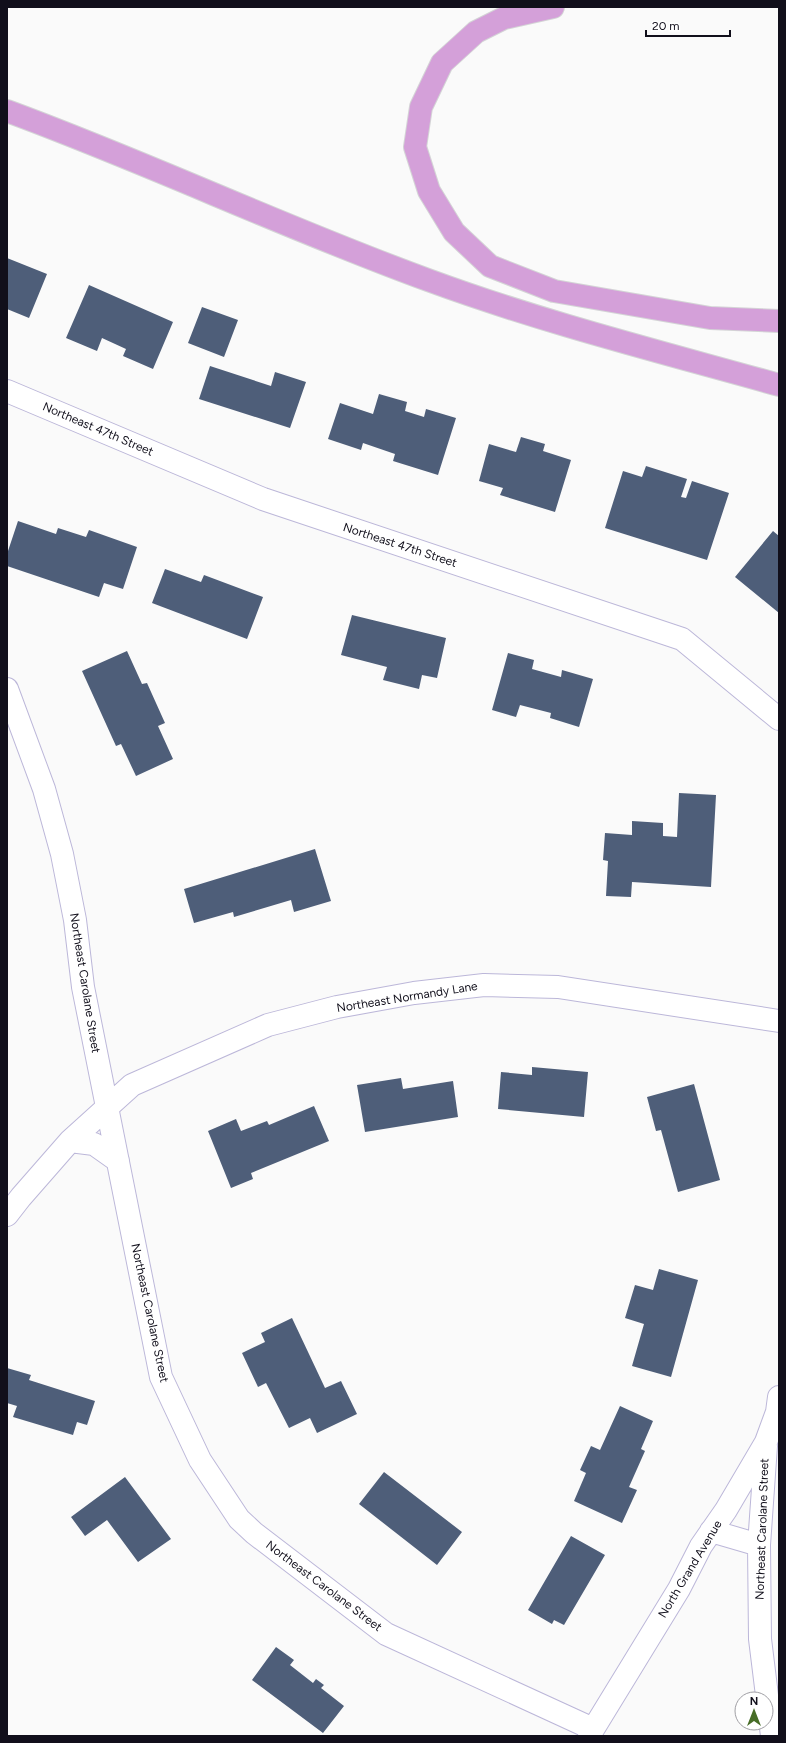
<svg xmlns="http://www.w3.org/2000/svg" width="786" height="1743" font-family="Figtree,sans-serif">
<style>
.building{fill:#4e5e79}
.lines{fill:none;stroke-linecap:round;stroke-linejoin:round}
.street-casing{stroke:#bcb7d9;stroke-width:24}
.highway-casing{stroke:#d4d4d6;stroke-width:24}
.street{stroke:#fff;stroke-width:22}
.highway{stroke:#d4a0d9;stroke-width:22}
.labels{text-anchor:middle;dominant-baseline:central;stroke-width:4;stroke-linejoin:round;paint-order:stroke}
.street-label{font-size:12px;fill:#110f1b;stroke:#fff}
</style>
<rect width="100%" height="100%" fill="#fafafa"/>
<path class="building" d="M7,258l40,16 -18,44 -22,-9z
M89,285l84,37 -20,47 -30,-13 3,-7 -24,-11 -5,13 -31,-13z
M202,307l36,13 -14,37 -36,-14z
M210,366l61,20 4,-14 31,10 -16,46 -91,-29z
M379,394l28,8 -2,9 19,6 2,-8 30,9 -18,57 -45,-14 2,-7 -32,-11 -2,7 -33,-11 12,-36 33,11z
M521,437l24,7 -2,7 28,9 -16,52 -55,-17 3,-7 -24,-7 10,-37 27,8z
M646,466l41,13 -6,18 5,1 6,-17 37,12 -22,67 -102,-32 18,-57 19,6z
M18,521l38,13 2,-6 28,9 3,-7 48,17 -14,42 -19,-6 -5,14 -92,-31v-12z
M773,531l6,5v77l-44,-36z
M165,569l36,13 3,-7 59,22 -16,42 -95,-36z
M352,615l94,23 -9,40 -15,-3 -3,14 -36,-9 4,-13 -46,-12z
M127,651l15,33 5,-1 18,40 -7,3 15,33 -37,17 -15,-32 -5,2 -34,-75z
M508,653l26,7 -2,9 29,8 1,-7 31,9 -14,48 -29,-9 1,-5 -31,-8 -4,12 -24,-7z
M679,793l37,2 -5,92 -79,-5 -1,15 -25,-1 2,-35 -5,-1 2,-27 27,2v-14l31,2v13l14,1z
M315,849l16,52 -37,11 -3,-12 -57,17 -1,-5 -39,11 -10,-34z
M532,1067l56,5 -4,45 -86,-8 3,-37 31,3z
M401,1078l2,11 50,-8 5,36 -93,15 -8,-47z
M694,1084l26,96 -42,12 -17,-62 -5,1 -9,-34z
M314,1106l15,35 -78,32 2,6 -22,9 -23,-57 28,-12 5,12 26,-10 2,4z
M659,1269l39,11 -27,97 -39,-11 12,-42 -19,-6 10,-33 18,5z
M292,1318l33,70 16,-7 16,33 -40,19 -7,-15 -21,10 -23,-45 -8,4 -16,-34 23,-11 -4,-9z
M7,1368l24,7 -2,5 66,21 -8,24 -10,-3 -4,13 -60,-18 4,-11 -10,-3z
M620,1406l33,15 -12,28 4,2 -16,36 8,3 -15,33 -48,-22 12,-28 -6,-3 11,-24 9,4z
M384,1472l78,60 -25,33 -78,-61z
M125,1477l46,62 -33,23 -31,-42 -22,16 -14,-19z
M571,1536l34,19 -41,70 -10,-5 -2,4 -24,-14z
M276,1647l18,13 -4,5 23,18 3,-4 8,6 -3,3 23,18 -21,27 -71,-53z"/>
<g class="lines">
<defs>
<path id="street" d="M7,391l256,108 419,140 97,80
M7,689l37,100 18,65 13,66 8,67 78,390 39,83 39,59 15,14 132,101 207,95
M70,1141l24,3 24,17
M7,1215l14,-18 49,-56 62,-56 136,-60 69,-18 77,-14 70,-8 74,2 221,34
M766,1446l-7,99 1,94 12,97
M711,1531l48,14
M589,1736l90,-147 22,-43 25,-36 40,-68 11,-30 2,-15"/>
<path id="highway" d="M553,7l-49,11 -28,14 -34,31 -21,44 -6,40 14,44 25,41 36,34 64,25 156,27 69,3
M7,111c142,52 278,117 421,169 114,42 233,72 351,105"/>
</defs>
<use href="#street" class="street-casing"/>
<use href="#highway" class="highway-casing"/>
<use href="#street" class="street"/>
<use href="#highway" class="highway"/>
</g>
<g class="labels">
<g class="street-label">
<text transform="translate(98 429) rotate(23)">Northeast 47th Street</text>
<text transform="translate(400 545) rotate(18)">Northeast 47th Street</text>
<text transform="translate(85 983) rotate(81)">Northeast Carolane Street</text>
<text transform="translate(407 997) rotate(-9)">Northeast Normandy Lane</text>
<text transform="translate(150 1313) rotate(78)">Northeast Carolane Street</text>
<text transform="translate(762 1529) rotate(-88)">Northeast Carolane Street</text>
<text transform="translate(690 1569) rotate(-59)">North Grand Avenue</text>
<text transform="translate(324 1586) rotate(37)">Northeast Carolane Street</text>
</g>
</g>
<rect width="786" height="1743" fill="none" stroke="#110f1b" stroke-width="16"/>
<g transform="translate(754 1711)"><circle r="19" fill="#ffffff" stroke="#a09fa4"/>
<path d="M0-3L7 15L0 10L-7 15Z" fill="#476d27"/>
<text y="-6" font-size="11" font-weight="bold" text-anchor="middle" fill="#110f1b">N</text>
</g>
<path d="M646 30v6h84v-6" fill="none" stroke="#110f1b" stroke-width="2"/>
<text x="652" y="30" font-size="12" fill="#110f1b" stroke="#ffffff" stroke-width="3" paint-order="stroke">20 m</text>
</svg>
